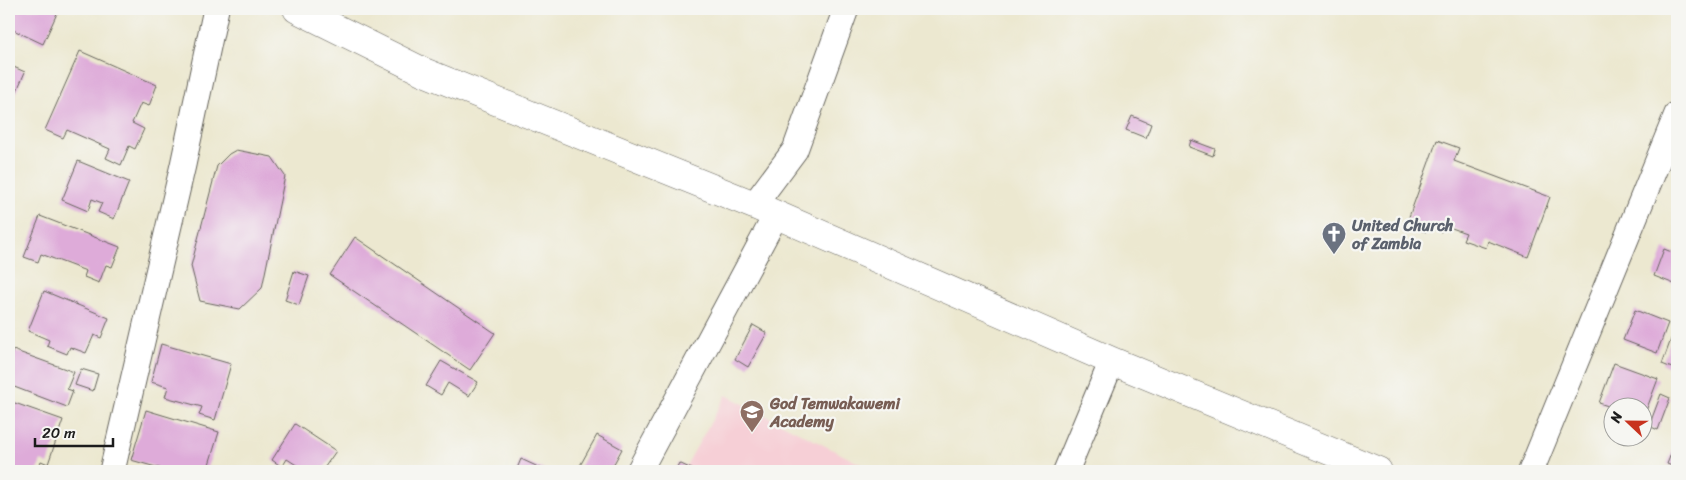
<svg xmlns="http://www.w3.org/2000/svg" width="1686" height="480" font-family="Sriracha,sans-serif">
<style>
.built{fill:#f6cfd6}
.building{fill:#deabd9}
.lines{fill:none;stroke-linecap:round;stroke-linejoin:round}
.minor-casing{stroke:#65635b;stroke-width:27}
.secondary-casing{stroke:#65635b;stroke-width:29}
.minor{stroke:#fff;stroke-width:25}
.secondary{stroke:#fff;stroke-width:28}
.labels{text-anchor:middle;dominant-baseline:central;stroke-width:4.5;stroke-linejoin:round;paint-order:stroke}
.worship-label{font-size:16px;font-weight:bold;fill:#5b616d;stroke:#f6f6f2;text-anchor:start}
.education-label{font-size:16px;font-weight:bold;fill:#785e54;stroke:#f6f6f2;text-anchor:start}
</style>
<rect width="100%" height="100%" fill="#f6f6f2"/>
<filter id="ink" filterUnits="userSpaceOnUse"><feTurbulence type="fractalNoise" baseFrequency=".02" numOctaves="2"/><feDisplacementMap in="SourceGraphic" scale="10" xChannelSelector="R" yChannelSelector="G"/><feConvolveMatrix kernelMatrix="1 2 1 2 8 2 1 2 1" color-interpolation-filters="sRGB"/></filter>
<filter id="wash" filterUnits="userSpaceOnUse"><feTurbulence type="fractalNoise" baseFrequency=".0096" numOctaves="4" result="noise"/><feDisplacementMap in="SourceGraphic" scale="20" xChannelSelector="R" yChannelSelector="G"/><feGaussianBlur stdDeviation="1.12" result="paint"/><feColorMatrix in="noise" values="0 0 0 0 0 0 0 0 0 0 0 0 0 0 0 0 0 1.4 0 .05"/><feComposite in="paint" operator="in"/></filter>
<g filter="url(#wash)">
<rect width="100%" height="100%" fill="#ece8d0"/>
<path class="built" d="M726,395l148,76h-191z"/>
<g id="blocks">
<path class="building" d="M9,9h50l-16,35 -34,-16z
M80,51l77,34 -8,21 -8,-3 -9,20 12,6 -9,20 -6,-3 -8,19 -15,-7 4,-9 -43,-19 -4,8 -18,-8z
M9,65l16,7 -16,37z
M1132,116l19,8 -5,14 -20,-8z
M1191,140l24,9 -2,7 -24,-9z
M1437,140l22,8 -5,13 96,36 -22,60 -40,-16 -2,7 -23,-8 3,-7 -23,-8 -2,7 -13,-5 -2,5 -20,-7z
M236,150l36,7 13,19 -23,112 -22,21 -40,-8 -9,-35 26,-100 12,-12z
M78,161l51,21 -15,37 -16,-7 4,-9 -10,-4 -4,12 -26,-11z
M40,216l80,31 -8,20 -6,-2 -7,18 -15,-6 2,-6 -45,-17 -3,8 -14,-5z
M355,237l140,96 -25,37 -140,-95z
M1664,249l13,5v31l-23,-9z
M294,271l15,5 -10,29 -14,-5z
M44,291l65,27 -8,20 -7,-3 -8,18 -16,-6 -3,7 -20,-8 2,-6 -21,-9z
M1635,310l33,13 -11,30 -34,-13z
M1677,323v47l-15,-6z
M753,325l14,8 -19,34 -13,-8z
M161,344l70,20 -16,56 -16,-5 3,-8 -37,-10 3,-10 -17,-5z
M13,350l61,22 -7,17 6,2 -6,16 -58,-22v-24z
M441,361l37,21 -9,14 -21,-13 -7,12 -15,-9z
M1614,363l44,16 -14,37v-8h-30l-15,-5z
M81,369l17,5 -5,17 -18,-6z
M1661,394l9,4 -12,32 -9,-4z
M9,401l54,19 -15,44 -7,-3 -4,10h-28v-36l3,-10 -3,-1z
M146,410l73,22 -12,39h-37l-39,-11z
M295,424l41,27 -14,20h-27l3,-5 -11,-7 -5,8 -10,-7z
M597,435l25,14 -12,22h-33z
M1677,439v29l-10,-4z
M521,459l26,12h-31z
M679,463l17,8h-21z"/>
</g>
</g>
<g filter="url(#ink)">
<use href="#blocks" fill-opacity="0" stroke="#65635b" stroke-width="1"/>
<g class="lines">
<defs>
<path id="minor" d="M754,205l41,-55 51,-141
M112,471l71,-306 33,-156
M639,471l137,-256
M1066,471l46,-110
M1531,471l146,-357"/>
<path id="secondary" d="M297,9l127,63 330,133 358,156 266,110"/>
</defs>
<use href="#minor" class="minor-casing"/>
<use href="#secondary" class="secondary-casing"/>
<use href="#minor" class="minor"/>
<use href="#secondary" class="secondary"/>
</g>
</g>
<defs>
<symbol id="church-pin" viewBox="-11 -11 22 30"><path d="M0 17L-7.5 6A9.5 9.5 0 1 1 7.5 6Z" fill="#6b7280" stroke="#f6f6f2"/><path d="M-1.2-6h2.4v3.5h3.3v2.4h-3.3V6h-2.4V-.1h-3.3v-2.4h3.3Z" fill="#fff"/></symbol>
<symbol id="school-pin" viewBox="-11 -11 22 30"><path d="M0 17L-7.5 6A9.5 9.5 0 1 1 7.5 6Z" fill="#8d6e63" stroke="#f6f6f2"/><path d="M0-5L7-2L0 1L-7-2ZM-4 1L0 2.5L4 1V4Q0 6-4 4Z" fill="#fff"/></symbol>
</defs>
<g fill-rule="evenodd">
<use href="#church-pin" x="1320" y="220" width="28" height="38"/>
<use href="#school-pin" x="738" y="398" width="28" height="38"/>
</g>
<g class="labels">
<g class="worship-label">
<text x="1352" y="225">United Church<tspan x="1352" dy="18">of Zambia</tspan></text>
</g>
<g class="education-label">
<text x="770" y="403">God Temwakawemi<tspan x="770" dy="18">Academy</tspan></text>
</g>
</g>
<rect width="1686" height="480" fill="none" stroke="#f6f6f2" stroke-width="30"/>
<g transform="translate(1628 422) rotate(292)"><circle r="24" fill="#f6f6f2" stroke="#9f9f9c"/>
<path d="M0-4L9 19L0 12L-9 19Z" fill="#c8321e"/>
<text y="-8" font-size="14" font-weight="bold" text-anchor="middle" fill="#1c1c1c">N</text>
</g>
<path d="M35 438v8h78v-8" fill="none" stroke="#1c1c1c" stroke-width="2.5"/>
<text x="42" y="438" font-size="15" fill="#1c1c1c" stroke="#f6f6f2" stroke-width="4" paint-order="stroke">20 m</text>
</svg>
